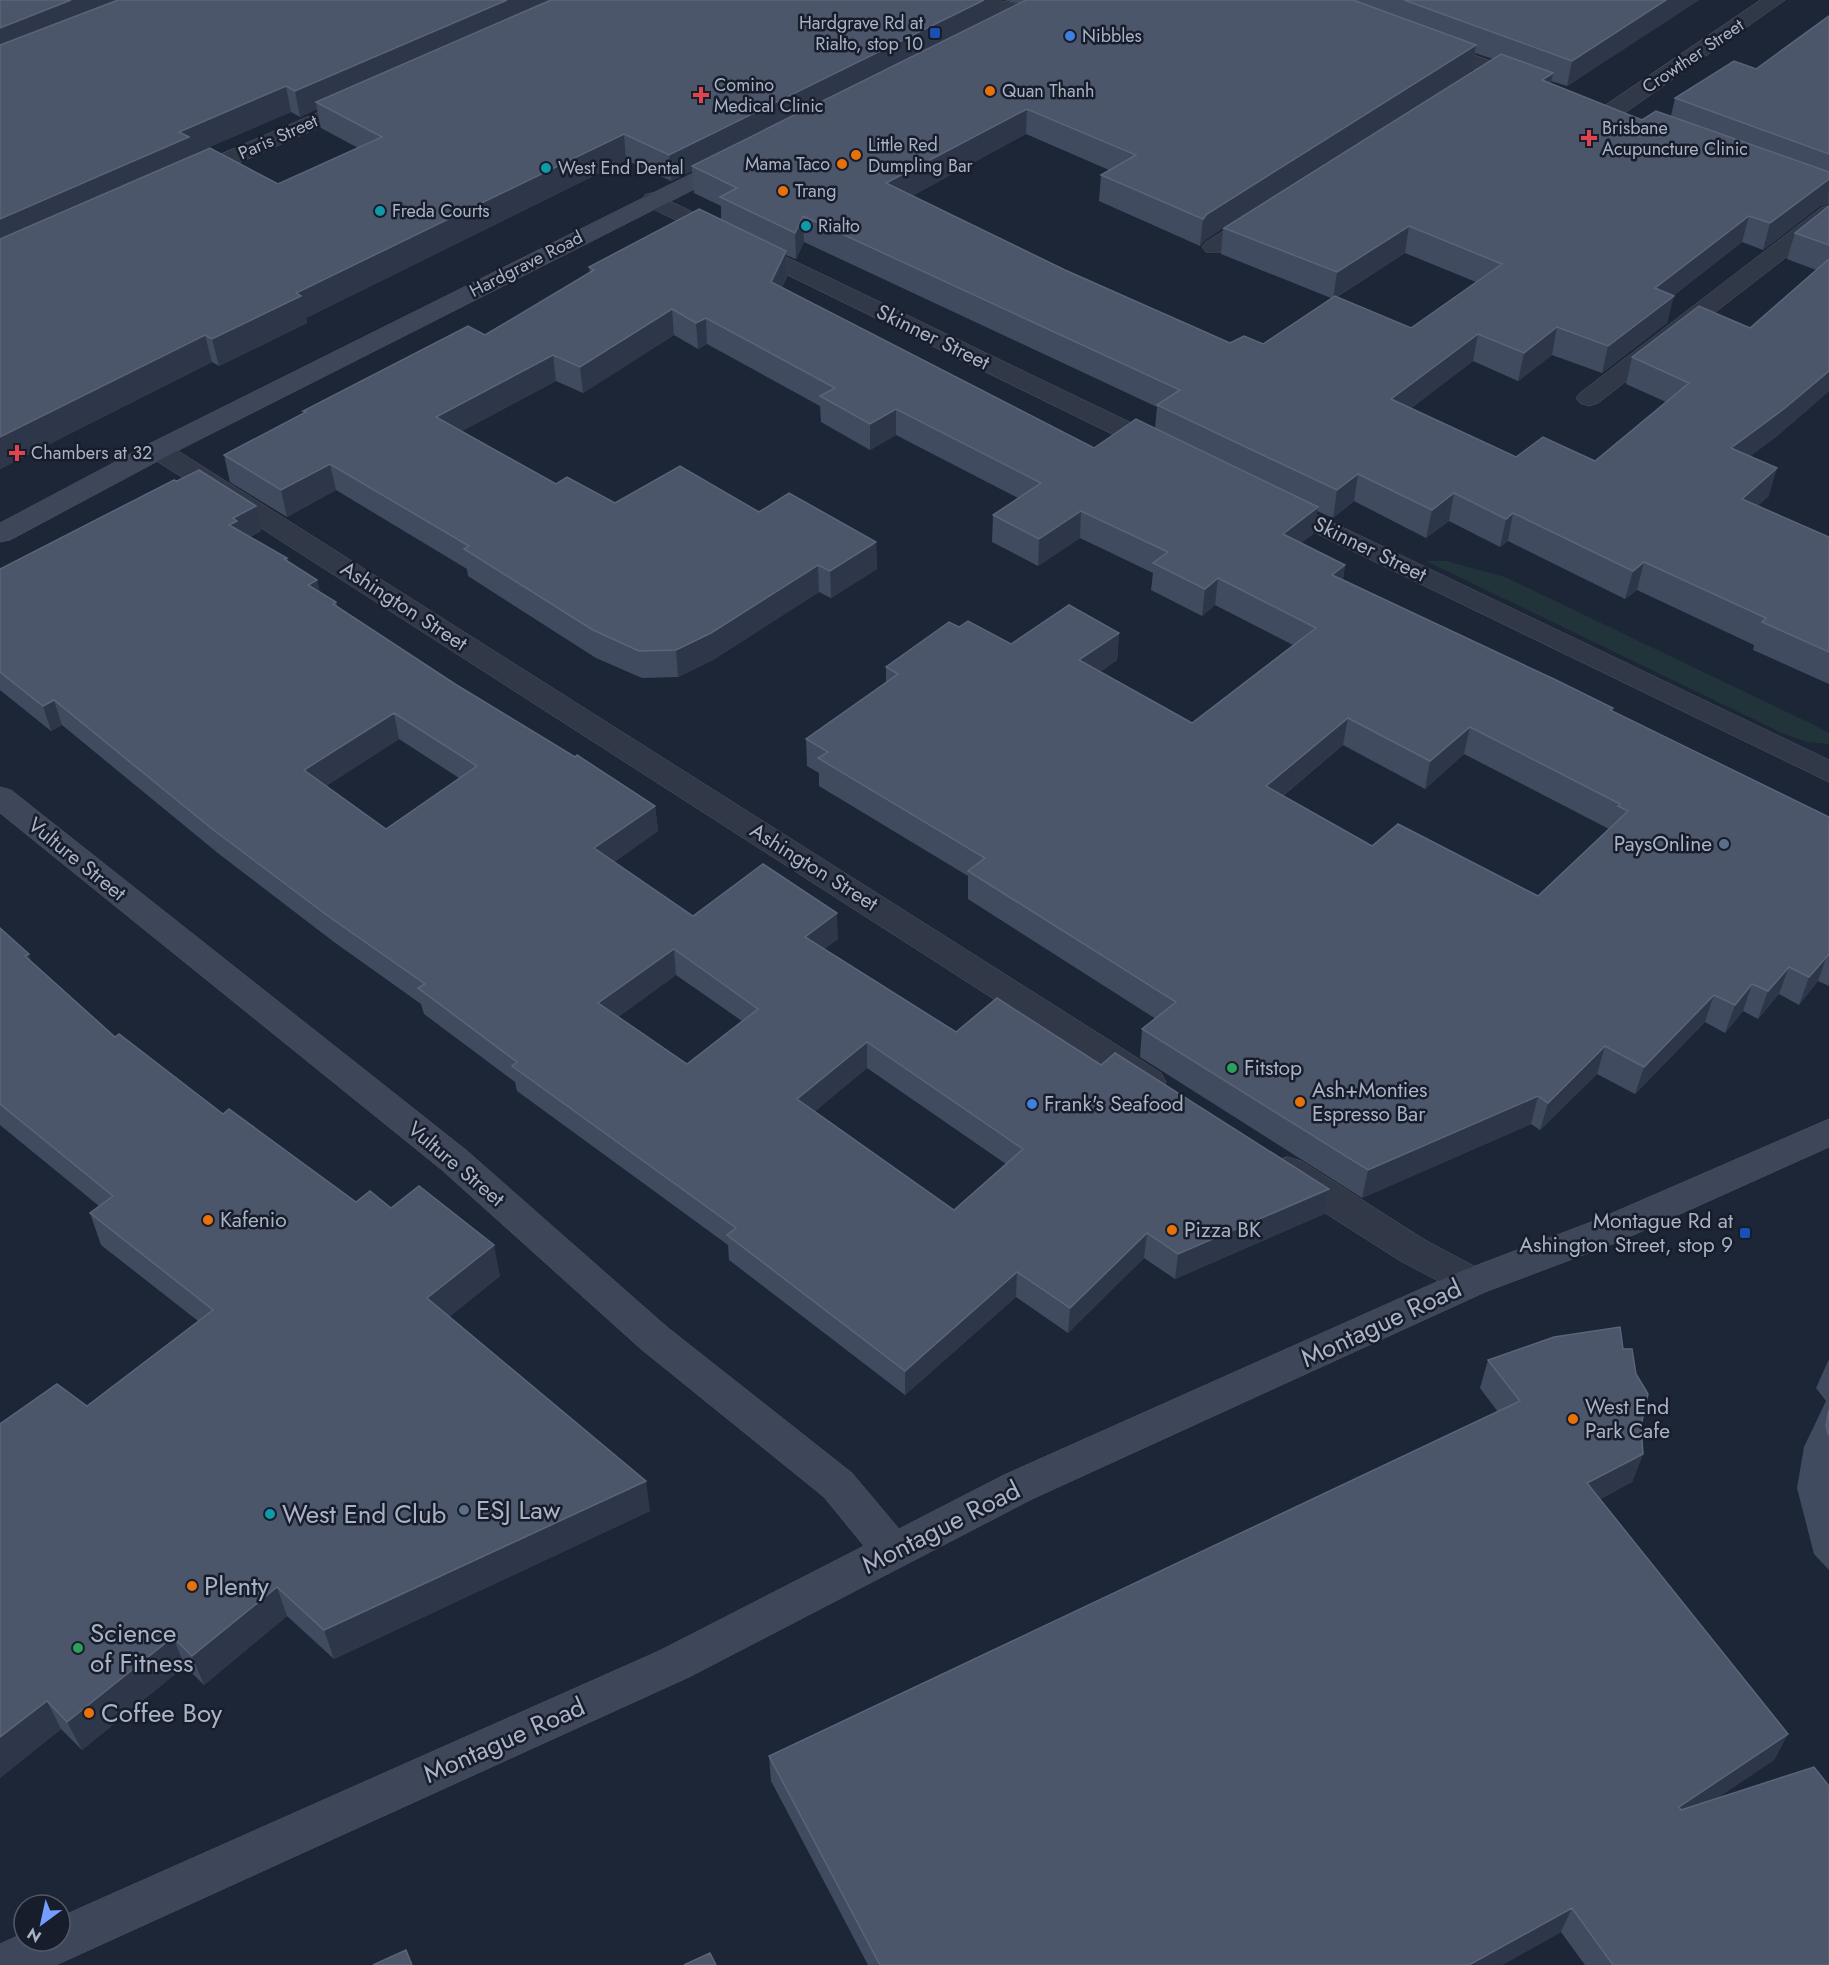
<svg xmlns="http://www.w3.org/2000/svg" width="1829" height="1965" font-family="Jost,sans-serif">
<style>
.green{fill:#203439}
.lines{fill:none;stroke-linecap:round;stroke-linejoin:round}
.street-casing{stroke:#4e5565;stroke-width:1}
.secondary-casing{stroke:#4e5565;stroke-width:1}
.street{fill:#313847;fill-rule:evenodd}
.secondary{fill:#3e465a;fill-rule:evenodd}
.wall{fill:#414b60;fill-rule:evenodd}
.shaded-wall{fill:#2e374a}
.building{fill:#4c566b;stroke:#5b6479;stroke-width:1.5;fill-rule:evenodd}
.transit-dot{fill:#1a4fb4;stroke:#171d2b;stroke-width:2}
.shop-dot{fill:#3f7fe0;stroke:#171d2b;stroke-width:2}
.food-dot{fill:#e8710a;stroke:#171d2b;stroke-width:2}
.health-dot{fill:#e0444e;stroke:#171d2b;stroke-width:2}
.culture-dot{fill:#0f9aa8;stroke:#171d2b;stroke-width:2}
.service-dot{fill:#5c6f8a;stroke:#171d2b;stroke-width:2}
.leisure-dot{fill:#2e9e5b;stroke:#171d2b;stroke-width:2}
.labels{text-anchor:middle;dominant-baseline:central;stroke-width:5;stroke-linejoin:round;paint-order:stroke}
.far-poi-label{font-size:18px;fill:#aab2c5;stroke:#171d2b;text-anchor:start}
.far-street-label{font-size:18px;fill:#aab2c5;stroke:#171d2b}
.street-label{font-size:21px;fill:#aab2c5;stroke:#171d2b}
.poi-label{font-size:21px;fill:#aab2c5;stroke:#171d2b;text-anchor:start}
.near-street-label{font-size:26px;fill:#aab2c5;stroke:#171d2b}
.near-poi-label{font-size:26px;fill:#aab2c5;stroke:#171d2b;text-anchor:start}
</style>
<rect width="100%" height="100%" fill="#1d2636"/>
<path class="green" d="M1426,561h20l59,16 309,148 15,8v11l-22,-2 -25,-9z"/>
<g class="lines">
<defs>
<path id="street" d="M975,0c18,0 48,0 59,16l-3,4c-17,5 -38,-9 -53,-16z
M1761,0h24l-166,117h-16l-3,-5 3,-5z
M1431,40l103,36 3,5 -3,5h-16l-94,-36 -3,-4 3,-4z
M359,95l8,1 3,5 -3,5 -169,75h-16l-3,-5 3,-5z
M653,193l520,250 4,6 -4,6 -9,2 -9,-2 -510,-250 -3,-5 3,-5z
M1829,206v18l-231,179 -9,3 -9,-3 -4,-5 4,-5 241,-185z
M1260,211l8,2 4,5 -4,5 -46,29h-16l-4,-5 4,-5 46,-29z
M158,442l9,2 994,629 5,9 -5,9 -12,4 -12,-4 -988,-635 -4,-6 4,-6z
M1275,495l554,265v22l-563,-273 -4,-6 4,-6z
M1288,1157l13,4 124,79 60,32 5,10 -5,10 -13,5 -13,-5 -60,-32 -124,-79 -5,-10 5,-10z"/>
<path id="secondary" d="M734,153l8,2 3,5 -3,5 -575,291 -157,84 -10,2v-19l149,-79z
M0,787l11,3 455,360 201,177 185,146 47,56 105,-54 455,-203 135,-51 235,-102v28l-209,94 -135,51 -453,207 -343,178 -633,288h-56v-21l24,-11v8h36v-24l599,-266 205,-105 -40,-49 -183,-148 -199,-179 -442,-357z"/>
</defs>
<use href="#street" class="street-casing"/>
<use href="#secondary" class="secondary-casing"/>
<use href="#street" class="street"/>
<use href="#secondary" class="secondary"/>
</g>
<path class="wall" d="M0,0h1000v13l19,-9 -15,-4h695l-132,86 -16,-5v3l91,36 29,-4 4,-18 81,-29 73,-53v188l-9,2 -57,44 -21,-8 -69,54 -6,27 -65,50 -50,-18 -34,26 -45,-20 -63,48 106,48 79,4 71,-59 -40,-18 6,-27 118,-29 66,-58 -29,-11 8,-26 34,-27v185l-52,45 -28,21 20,39 -12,10 72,31v147l-76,-34 1,-5 -117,-55 -12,9 -117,-58 -8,6 -51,-26 -23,17 -72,-37 -21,17 -16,-7 -3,22 -13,10 44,22 -2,14 270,129 -1,3 217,106v169l-11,-5 -19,24 -20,-11 -21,25 -15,-8 -18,22 -20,-11 -70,72 -38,-20 -57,56 -9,-6 -169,74 -222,-141 2,-28 14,-10 -188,-120v-23l-149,-90v-13l-12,-7 -1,-27 80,-57v-15l73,-40 52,17 108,-11 -2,27 -17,12 92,51 101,-78 -78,-40 -13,11 -51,-26 2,-17 -73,-35 -42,28 -46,-24 1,-27 25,-17 -122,-63 -26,15 -49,-28 -1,-16 -113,-62 -9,5 -24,-14 -91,58 -27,-12 -94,50 94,53 59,19 144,9 117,30 1,27 -46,29 -12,-6 -106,68 -35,17 -36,1 -46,-20 -128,-82 -1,-7 -131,-79 -49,27 -57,-35 -6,-27 80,-42 -1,-2 182,-76 105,-62 -1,-6 132,-47v-14l-27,-13 -2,-22 -21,10 -45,-21 -320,158 1,5 -88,43 -7,-4 -212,107zM1475,53l18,6 -204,128 183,-116zM317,109l4,19 37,20 -80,36 -85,-28v-2l98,-42 9,5zM1026,134l83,36 -8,5 -2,26 101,45 5,-6 18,-12 -2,26 110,44 -68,46 -33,-1 -165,-73 -153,-74zM804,242l353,165 -2,21 -61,20 -312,-161 5,-10 -1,-22 10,4zM1405,253l71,29 -65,46 -74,-31zM1343,745l82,44 39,-35 145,75 -71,67 -166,-50 -89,-50z
M261,531l-11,6 37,21 1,3 29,19 3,13 16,9 1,4 118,78 200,122 3,25 -44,31 79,54 145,23 -14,10 132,83 145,33 228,124 -5,25 -149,65 -31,-21 -76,75 -52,-36 -111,98 -176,-135 -1,-15 -211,-154 -2,-9 -91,-68 -3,-10 -87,-62 -115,-88 -157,-129 -11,6 -51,-41v-121zM399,739l60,39 -73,51 -60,-43zM676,975l66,46 -55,43 -69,-47zM867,1068l139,96 -52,46 -139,-99z
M0,928l32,34 83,75 108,77 133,88 35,6 109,68 -51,41 201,194 -316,148 -47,-43 -83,69 -19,-19 -103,84 -21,-21 -61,49 87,-372 111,-85 -97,-76 -11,-32 9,-7 -99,-81z
M1623,1349l18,77 2,28 -11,28 -32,17 188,235 -14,26 -57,38 112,167h-244l-24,-33 -59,33h-634l-97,-184 -2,-25 729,-344 -18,-24 8,-28z
M1829,1359v211l-15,-16 -17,-66 7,-41 22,-46 -10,-13z"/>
<path class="shaded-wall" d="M71,0h70l-141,56v-28z
M507,0h59l-250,102 1,7 -17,8 -5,-26z
M984,0h16v17l-308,149v5l-21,10 -2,-26z
M1666,0h33l-132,86 5,-25z
M1476,45l-4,26 -267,169 -5,6 3,-27 4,-5z
M1553,73l-5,26 -6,-19z
M286,86l5,26 -98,42 2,9 -195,86v-30l179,-87z
M1027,109l-1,25 -140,76v-27z
M624,134l2,26 -320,158 1,5 -88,43 -7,-27 84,-46z
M1829,179l-1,25 -8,2 -57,44 7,-27z
M803,216l1,26 -8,17 -1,-26z
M1749,216l-7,26 -94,73 7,-27z
M1409,226l-4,27 -72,46 4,-27z
M786,251l1,26 -15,31 -1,-26z
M1674,296l-7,27 -65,50 6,-27z
M672,309l2,26 -91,58 -3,-26z
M706,318l1,26 -9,5 -2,-26z
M1557,327l-5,28 -34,26 6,-28z
M1478,334l-5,27 -87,66 5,-28z
M205,335l7,27 -212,107v-32z
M553,355l3,26 -116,62 -4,-26z
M1829,371v20l-52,45 -54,40 8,-28z
M896,409v26l-26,15v-26z
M330,464l6,26 -49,27 -6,-27z
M1777,468l-8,28 -35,31 8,-28z
M1358,474l-4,27 -21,17 4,-28z
M1454,493l-5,28 -23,17 6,-28z
M256,506l5,25 -19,10 -13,-16 4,-7z
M1318,507l-4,26 -35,28 4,-27z
M1081,511l-1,27 -42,28 1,-27z
M1513,513l-5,28 -8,6 6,-28z
M876,542l1,27 -46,29 -1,-27z
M1644,562l-7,28 -12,9 8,-28z
M818,565l1,27 -106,68 -35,17 -2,-27z
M1345,565l-4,27 -9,-17z
M1218,578l-3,27 -13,11 3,-27z
M317,580l6,25 -15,-20z
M1119,633l-2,27 -40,28 2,-28z
M54,700l8,25 -11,6 -8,-25z
M394,713l5,26 -89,57 -6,-26z
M1348,718l-5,27 -81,68 4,-27z
M1470,727l-6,27 -39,35 5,-28z
M655,806l3,25 -60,42 -4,-25z
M837,913l1,26 -32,24 -1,-26z
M674,949l2,26 -75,54 -3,-26z
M1828,953l-10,28 -19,24 10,-28z
M29,954l11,32 -15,-30z
M1789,967l-10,27 -21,25 10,-28z
M1752,984l-9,27 -18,22 10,-28z
M1714,995l-9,27 -70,72 9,-27z
M867,1042v26l-68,57 -2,-26z
M1605,1046l-8,28 -57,56 8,-27z
M1538,1096l-7,28 -169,74 6,-28z
M1329,1189l-5,25 -149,65 3,-25z
M1147,1233l-3,25 -76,75 2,-25z
M494,1245l6,31 -66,53 -7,-31z
M1017,1272l-1,25 -111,98v-24z
M1643,1454l-11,28 -54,28 9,-27z
M646,1481l4,30 -316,148 -10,-29z
M277,1587l10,29 -83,69 -12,-29z
M173,1637l12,29 -103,84 -15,-28z
M47,1701l14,28 -61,49v-41z
M1788,1734l-14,26 -107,72 12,-25z
M1572,1908l-11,24 -59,33h-33z"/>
<path class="building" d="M0,0h71l-71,28z
M118,0h389l-212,91 -9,-5 -107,46 10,5 -189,82v-174z
M551,0h433l-315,155 -45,-21 -328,159 5,3 -89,43 -7,-4 -205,102v-198l210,-91 68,36 104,-47 -66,-35z
M1026,0h327l123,45 -269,169 -4,5 -102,-44 35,-20 -109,-46 -141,74 179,87 165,73 14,-7 19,8 72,-48 76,32 91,-64 -93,-38 -72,46 -113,-44 277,-174 52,19 -11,7 100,40 14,-9 173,61v7l-59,44 -21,-7 -94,72 19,8 -66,50 -51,-19 -33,26 -46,-19 -87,65 125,58 27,-20 52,24 94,-78 -57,-26 67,-51 51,22 79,-69v112l-44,37 -54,40 46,20 -35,31 87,38v115l-67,-30 4,-4 -122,-56 -11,9 -120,-58 -7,6 -52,-26 -22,17 -74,-36 -21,16 -180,-85 23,-15 -377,-174 -8,17 -75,-36 17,-9 -45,-22z
M1404,0h262l-94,61z
M1829,16v138l-154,-56 59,-37 22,8z
M1829,206v39l-34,-12z
M699,209l87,42 -15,31 323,166 42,-29 182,88 -35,27 62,31 -13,10 224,105 57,28 -3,2 219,107v137l-20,23 -20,-10 -21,24 -16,-7 -17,21 -21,-10 -70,72 -39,-21 -57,57 -10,-7 -170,74 -226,-141 34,-27 -208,-131 17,-13 -167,-100 10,-6 -22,-13 92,-65 -12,-7 63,-45 10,5 9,-6 43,23 58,-39 50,28 -40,27 113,63 124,-95 -98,-50 -13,11 -52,-26 15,-11 -87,-41 -42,28 -46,-24 48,-32 -145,-74 -26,15 -50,-28 15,-8 -129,-70 -10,5 -24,-14 -92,58 -27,-12 -117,62 120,67 11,-7 48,26 65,-37 79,46 30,-19 87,49 -46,29 -12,-6 -107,68 -35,17 -37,1 -46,-21 -129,-81 5,-3 -139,-82 -49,26 -57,-35 82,-43 -3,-1 165,-85 17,9 109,-65 -5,-3zM1348,718l82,43 40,-34 150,77 -2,2 10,5 -90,85 -140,-72 -26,22 -106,-60z
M199,470l57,36 -23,12 4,3 -8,4 58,33 -3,1 33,21 -9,5 28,17 -3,2 122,80 120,73 2,-2 78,51 -61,42 99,68 70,-52 74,49 -32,24 151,95 41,-34 104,67 14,-12 214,136 -151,65 -31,-21 -77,75 -53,-36 -112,99 -178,-136 9,-7 -224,-162 5,-4 -99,-74 7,-4 -97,-68 -117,-88 -157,-128 -11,6 -43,-34v-103l174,-89 3,1zM394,713l83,53 -91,63 -82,-59zM674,949l84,60 -71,55 -89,-61zM867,1042l156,107 -69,61 -157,-111z
M0,928l29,26 -4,2 90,81 4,-3 104,80 6,-5 127,93 14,-11 21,17 28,-22 75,59 -67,53 219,183 -322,149 -47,-43 -85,69 -19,-19 -106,85 -20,-21 -47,36v-313l57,-40 30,22 126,-96 -123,-97 23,-17 -113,-92z
M1620,1327l3,22h9l4,25 12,20 -7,32 2,28 -56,29 201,251 -109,73 2,3 133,-43 15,19v179h-216l-41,-57 -103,57h-589l-111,-209 751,-355 -32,-41 66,-23z
M1829,1410v26l-3,-10z
M406,1950l6,15h-39z
M710,1953l6,12h-32z"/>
<g class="transit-dot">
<rect x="929" y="27" width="12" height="12" rx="3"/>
<rect x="1739" y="1227" width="12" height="12" rx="3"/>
</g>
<g class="shop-dot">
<circle cx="1070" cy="36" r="6"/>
<circle cx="1032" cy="1104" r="6"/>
</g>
<g class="food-dot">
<circle cx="990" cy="91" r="6"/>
<circle cx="856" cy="155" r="6"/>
<circle cx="842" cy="164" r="6"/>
<circle cx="783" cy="191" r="6"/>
<circle cx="1300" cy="1102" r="6"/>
<circle cx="208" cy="1220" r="6"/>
<circle cx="1172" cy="1230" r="6"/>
<circle cx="1573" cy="1419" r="6"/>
<circle cx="192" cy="1586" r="6"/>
<circle cx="89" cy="1713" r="6"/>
</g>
<g class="health-dot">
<path d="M698 86h6v6h6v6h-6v6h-6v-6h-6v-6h6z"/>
<path d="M1586 129h6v6h6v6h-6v6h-6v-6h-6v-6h6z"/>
<path d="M14 444h6v6h6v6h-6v6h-6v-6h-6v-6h6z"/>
</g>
<g class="culture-dot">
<circle cx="546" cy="168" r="6"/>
<circle cx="380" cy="211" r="6"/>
<circle cx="806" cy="226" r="6"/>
<circle cx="270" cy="1514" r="6"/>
</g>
<g class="service-dot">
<circle cx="1724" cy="844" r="6"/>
<circle cx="464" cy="1510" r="6"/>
</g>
<g class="leisure-dot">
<circle cx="1232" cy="1068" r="6"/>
<circle cx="78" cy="1648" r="6"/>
</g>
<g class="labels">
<g class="far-poi-label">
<text x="923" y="23" text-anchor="end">Hardgrave Rd at<tspan x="923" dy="21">Rialto, stop 10</tspan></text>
<text x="1082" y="36">Nibbles</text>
<text x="714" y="85">Comino<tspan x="714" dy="21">Medical Clinic</tspan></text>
<text x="1002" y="91">Quan Thanh</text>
<text x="1602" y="128">Brisbane<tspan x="1602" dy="21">Acupuncture Clinic</tspan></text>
<text x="868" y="145">Little Red<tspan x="868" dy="21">Dumpling Bar</tspan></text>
<text x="830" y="164" text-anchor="end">Mama Taco</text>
<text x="558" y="168">West End Dental</text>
<text x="795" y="191">Trang</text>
<text x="392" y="211">Freda Courts</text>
<text x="818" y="226">Rialto</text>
<text x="31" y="453">Chambers at 32</text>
</g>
<g class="far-street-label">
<text transform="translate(1693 56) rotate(-34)">Crowther Street</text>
<text transform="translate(278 137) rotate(-24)">Paris Street</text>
<text transform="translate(526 264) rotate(-27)">Hardgrave Road</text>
</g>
<g class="street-label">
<text transform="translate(933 337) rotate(26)">Skinner Street</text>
<text transform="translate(1370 549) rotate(26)">Skinner Street</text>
<text transform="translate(404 606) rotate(33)">Ashington Street</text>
<text transform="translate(77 859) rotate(39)">Vulture Street</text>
<text transform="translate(814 867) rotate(32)">Ashington Street</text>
<text transform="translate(456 1164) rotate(40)">Vulture Street</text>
</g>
<g class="poi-label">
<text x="1712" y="844" text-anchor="end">PaysOnline</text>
<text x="1244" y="1068">Fitstop</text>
<text x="1312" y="1090">Ash+Monties<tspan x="1312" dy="24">Espresso Bar</tspan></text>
<text x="1044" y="1104">Frank's Seafood</text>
<text x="220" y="1220">Kafenio</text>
<text x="1733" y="1221" text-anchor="end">Montague Rd at<tspan x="1733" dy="24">Ashington Street, stop 9</tspan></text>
<text x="1184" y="1230">Pizza BK</text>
<text x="1585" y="1407">West End<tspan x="1585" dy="24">Park Cafe</tspan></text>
</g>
<g class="near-street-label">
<text transform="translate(1381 1323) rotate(-25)">Montague Road</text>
<text transform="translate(941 1527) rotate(-27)">Montague Road</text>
<text transform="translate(504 1740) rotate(-24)">Montague Road</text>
</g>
<g class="near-poi-label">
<text x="476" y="1510">ESJ Law</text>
<text x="282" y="1514">West End Club</text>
<text x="204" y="1586">Plenty</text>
<text x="90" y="1633">Science<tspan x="90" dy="30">of Fitness</tspan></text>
<text x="101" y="1713">Coffee Boy</text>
</g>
</g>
<g transform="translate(42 1923) rotate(213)"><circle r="28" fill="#171d2b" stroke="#525969" stroke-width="1.5"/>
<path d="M0-4.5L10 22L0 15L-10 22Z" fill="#759dff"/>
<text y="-9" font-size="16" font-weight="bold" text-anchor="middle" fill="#aab2c5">N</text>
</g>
</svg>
